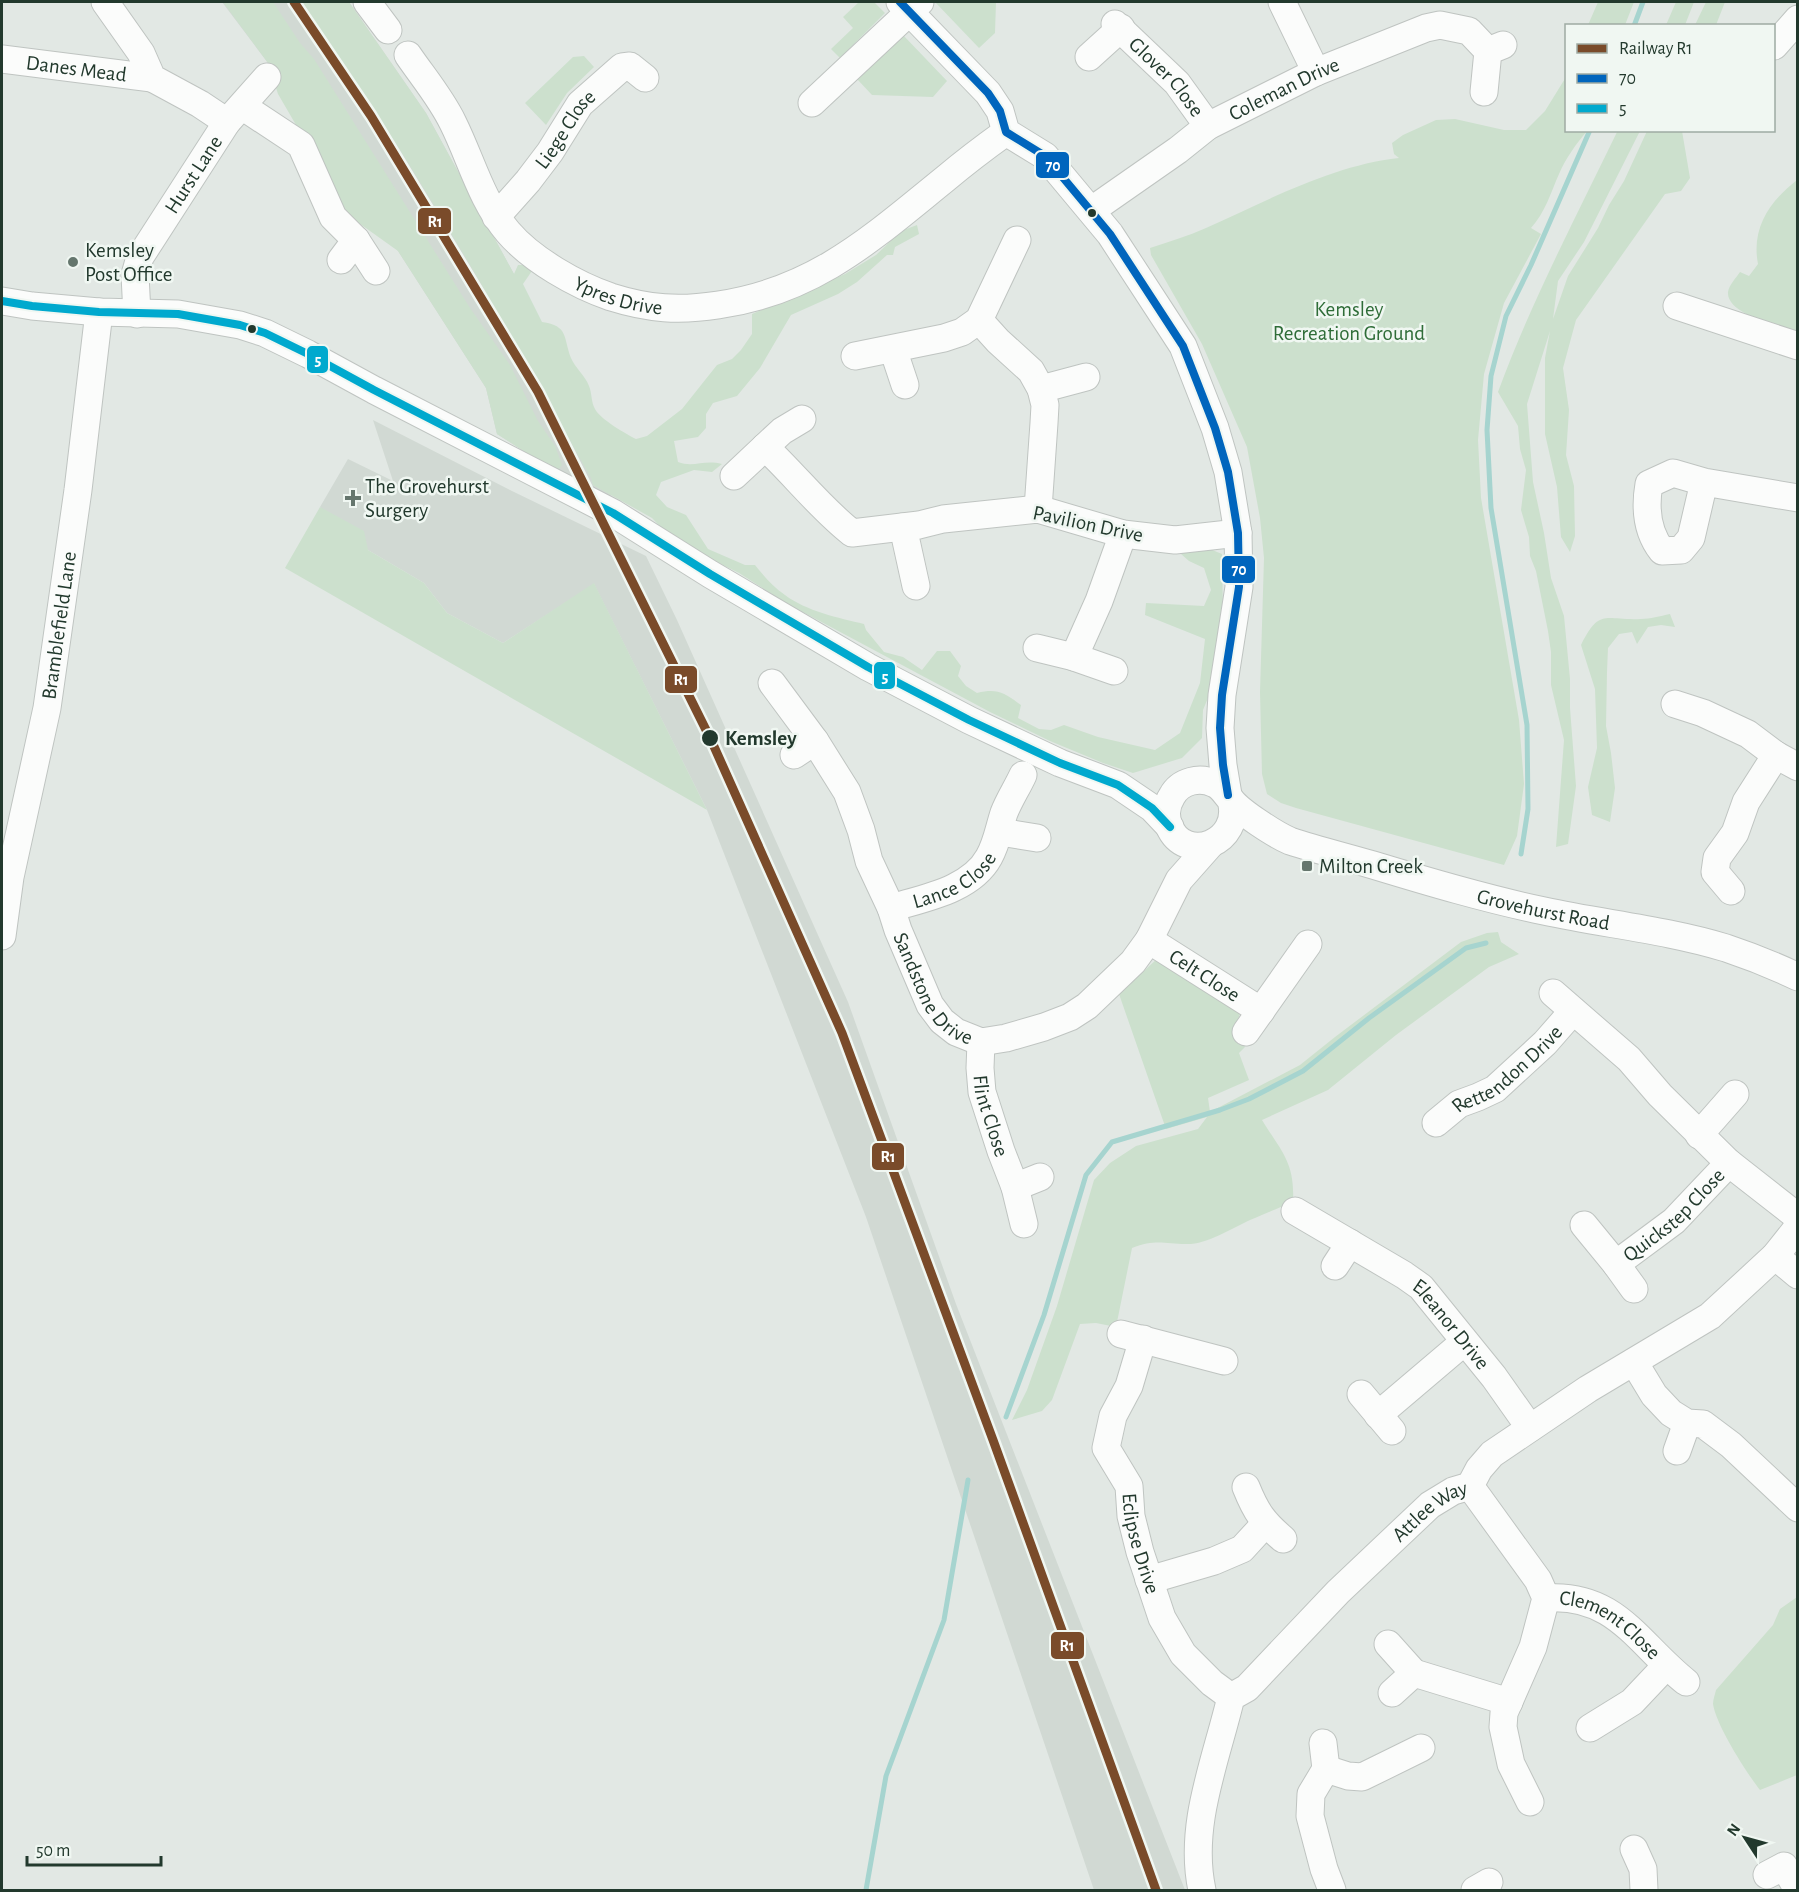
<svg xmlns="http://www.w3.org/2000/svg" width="1799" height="1892" font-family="'Alegreya Sans',sans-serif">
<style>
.built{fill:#d1d9d3}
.green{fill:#cce0cd}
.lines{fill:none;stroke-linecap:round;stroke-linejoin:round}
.stream{stroke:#a6d4cf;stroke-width:5}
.minor-casing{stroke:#bfc4c1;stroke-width:29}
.minor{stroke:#fbfcfb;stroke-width:27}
.bus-1-casing{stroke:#f0f7f2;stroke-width:12}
.bus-2-casing{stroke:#f0f7f2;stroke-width:12}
.bus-1{stroke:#0065bd;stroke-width:8}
.bus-2{stroke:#00a9ce;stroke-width:8}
.rail-1-casing{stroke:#f0f7f2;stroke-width:14}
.rail-1{stroke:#7a4b2a;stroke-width:9}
.bus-dot{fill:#22392d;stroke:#f0f7f2;stroke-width:2}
.poi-dot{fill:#65766d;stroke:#f0f7f2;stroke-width:2}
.labels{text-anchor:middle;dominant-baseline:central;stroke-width:5;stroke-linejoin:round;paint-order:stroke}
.street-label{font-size:21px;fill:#22392d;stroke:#f0f7f2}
.poi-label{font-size:21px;fill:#22392d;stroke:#f0f7f2;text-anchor:start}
.park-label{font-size:21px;fill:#2f6d38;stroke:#f0f7f2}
.stop-label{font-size:21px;font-weight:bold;fill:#22392d;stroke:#f0f7f2;text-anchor:start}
.line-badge{stroke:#f0f7f2;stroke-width:2}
.badge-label{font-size:16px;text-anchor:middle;font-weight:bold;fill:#fff}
</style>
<rect width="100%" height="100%" fill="#e2e8e4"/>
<path class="built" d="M222,2h127l77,111 88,161 98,223 -56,-25 -59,-38 -11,-46 -88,-137 -130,-188z
M373,420l139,71 134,65 31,64 171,382 108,302 229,586h-91l-228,-673 -159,-407 -113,-226 -91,59 -56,-30 -23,-30 -56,-33 -48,-43 28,-48 45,22z"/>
<path class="green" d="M223,2h50l27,41 14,16 156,249 40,57 28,56 17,25 7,19 -6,7 -59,-38 -11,-46 -88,-137 -49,-35 -71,-122 -10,-31z
M301,2h48l77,111 88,161 4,-9h18l-13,19 19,38c27,4 21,15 29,36 4,10 14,17 18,28 3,7 2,16 6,23 5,10 31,25 41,30l11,-3 35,-27 35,-44 15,-6 9,-9 11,-16v-20l93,-40 31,-19 25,-24 16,-6 2,9 -24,13 -2,8h-6l-30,27 -19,12 -47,21 -31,53 -23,28 -24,7 -7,11v14l-8,9 -24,4 4,21c16,6 26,-3 44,2l-10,8 -18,-2 -33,12 -5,13 11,12 19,8 22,34 37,16h10c9,11 18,22 30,30 21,16 54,23 79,29l2,6 18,22 19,5 19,13 15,-19h13l11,15 -3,10 8,10 11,7c21,-5 27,0 44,12l-3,13 21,11 12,1 13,-5 34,12 57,13 25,-17 20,-50 5,-44 -60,-24 1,-12 58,3 7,-16 -7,-22 -15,-7 -8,-7 7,-9h12l22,9 1,61 -13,78 -7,17 -1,28 -20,20 -49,15 -30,-10 -53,-22 -60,-29 -206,-110 -45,-29 -65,-32 -22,-23 -59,-33 -2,-7c-90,-162 -182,-325 -290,-476z
M859,2h15l11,11 -45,45 -9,-9 22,-21 -10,-11z
M935,2h61l-1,31 -16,15z
M1598,2h36l-9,23h-37z
M1676,2h18l-9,23h-19z
M1706,2h19l-9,23h-21z
M903,35l44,46 -14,16 -61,-2 -15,-16z
M584,56l10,11 -27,26 -21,32 -21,-22 48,-46z
M1566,77v53l21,1c-11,13 -21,27 -28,43 -8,18 -14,39 -28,54l10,6 -37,69 -20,71 -6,66 3,58 38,222 5,64 -7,52 -13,29 -208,-57 -15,-5 -14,-9 -5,-20 -2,-82 4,-134 -4,-40 -13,-71 -45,-103 -51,-89 -1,-7c18,-6 38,-12 56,-20 60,-27 127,-63 193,-70l-5,-4 -2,-11 11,-8 33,-15 19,-1 49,11h22l19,-19z
M1618,130l22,1 -56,111 -26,39 -5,38 15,-43 30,-48 11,-23 15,-24 23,-50h35l8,47 -9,13 -16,3 -89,126 -13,48 6,42 -3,45 8,31 1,50 -5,16 -9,-15 -4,-50 -12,-53v-76l5,-27 -23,73 6,78 11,51 7,45 13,38 6,63v29l6,78 -8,58 -12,3 8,-107 -13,-55v-33l-3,-21 -12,-60 -6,-15 -1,-19 -8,-27 5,-40 -6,-21 -2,-23 -20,-34c33,-90 78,-175 120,-262z
M1797,180v153c-16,-6 -71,-19 -69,-41 1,-7 8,-14 12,-20l9,4 9,-12c-7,-36 12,-63 39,-84z
M320,507l44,24 4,19 56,33 23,30 56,30 91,-60 113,227 -422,-242z
M1670,614l5,13 -14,-2 -13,2 -11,17 -5,-12 -13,2 -11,14 -1,24 -1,54 5,27 4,35 -5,34 -18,-7 -4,-28 9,-39 -2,-59 -14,-44c19,-38 24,-24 60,-26 9,0 19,-3 29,-5z
M1498,932l3,10 18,12 -30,13 -93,68 -68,55 -66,30c19,31 33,42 31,81 -13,7 -25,11 -38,17 -20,8 -43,24 -64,26 -25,1 -33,-6 -59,4l-16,79 -20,-4 -16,1 -28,76 -10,11 -30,9 15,-30 30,-84 37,-126 16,-17 26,-17 62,-17 9,-12 -41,12 -47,-135 39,-36 83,53 -5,14 9,22 -6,6 10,27 -41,18 2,14 90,-47 35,-28 126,-95 26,-9z
M1797,1597v178l-37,15c-14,-18 -44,-65 -47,-86 0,-5 2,-9 3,-14l57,-65 7,-16z"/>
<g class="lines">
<path class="stream" d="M1634,26l9,-24
M1521,854l7,-45 -1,-84 -36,-217 -4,-78 4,-54 15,-60 25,-51 59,-135
M1006,1417l38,-102 42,-140 26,-33 108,-32 29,-11 54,-28 66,-53 97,-70 20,-5
M866,1890l20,-114 58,-156 24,-140"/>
<defs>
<g id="minor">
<path d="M105,2l36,51 11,25 48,26 27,18"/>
<path d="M367,2l21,28"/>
<path d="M900,2l88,91 12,18 6,21 39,24 65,78 73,112 32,82 13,44 10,61 1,54 -17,108 -2,33 3,37 5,30"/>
<path d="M1282,2l34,70"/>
<path id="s1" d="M1115,24l62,59 31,43"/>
<path d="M1774,46l24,-27"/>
<path id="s2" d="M408,55c15,22 33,43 45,68 18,36 28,77 55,109 24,28 68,53 103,65 38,12 68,14 107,8 97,-14 154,-67 227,-126 19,-16 40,-32 61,-47"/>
<path d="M1089,57l32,-29"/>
<path id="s3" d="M2,59l150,19"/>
<path d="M1484,92l4,-41 15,-6"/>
<path d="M812,103l108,-101"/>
<path d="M242,106l59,39 32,72 23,23 20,31"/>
<path id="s4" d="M1092,210l86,-60 30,-24 108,-54 110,-44 14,-3 29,6 19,20"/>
<path id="s5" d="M496,217l32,-36 22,-29 30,-48 42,-37 8,-1 15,12"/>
<path d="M341,260l15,-20"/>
<path d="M2,301l30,5 67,6 79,2 62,11 25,8 43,21 66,36 239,123 97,61 158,93 101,53 91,43 58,22 34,23 18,19"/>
<path d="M1677,306l121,40"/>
<path id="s6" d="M137,314l-2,-39 5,-18 87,-135 40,-45"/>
<path d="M979,320l19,21 33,30 10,18 4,16 -1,18 -6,86"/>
<path d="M893,349l12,36"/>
<path d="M855,356l89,-18 18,-6 17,-12 38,-80"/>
<path d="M1041,389l45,-12"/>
<path d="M765,447c30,28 55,61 87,86l67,-8 24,-6 95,-10 85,25 52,6 63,-7"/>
<path d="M734,476l48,-45 20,-12"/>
<path d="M1704,482l-13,56 -10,12 -19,1c-15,-19 -17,-44 -13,-67l24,-11 31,9 94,16"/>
<path d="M903,527l13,59"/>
<path d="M1037,648l37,9 40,14"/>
<path d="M1074,657l25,-56 24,-67"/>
<path id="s7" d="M772,683l43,58 32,51 14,38 8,31 22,47 7,22 32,75 12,16 14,11 25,10 25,-4 38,-11 26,-10 17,-11 46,-44 16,-22 30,-60 31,-35"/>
<path d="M1675,704l28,9 45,21 28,21 22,12"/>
<path d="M794,755l21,-14"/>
<path id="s8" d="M1231,800c12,43 -46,65 -62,26 -4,-10 -3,-21 3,-30 8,-15 28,-20 43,-12 8,4 10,10 16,16 9,12 45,35 59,41 27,9 56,16 83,24 56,17 113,34 171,46 60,13 123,19 182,37 24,8 49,18 72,29"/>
<path d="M1000,832l37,6"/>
<path d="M1731,891l-16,-19 2,-14 18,-25 11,-31 30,-47"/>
<path id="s9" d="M891,908c33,-10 80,-18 98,-51 8,-14 10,-29 15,-44 5,-13 13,-25 19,-38"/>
<path id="s10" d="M2,936l8,-59 37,-169 31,-218 21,-178"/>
<path id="s11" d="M1149,940l112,71"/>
<path d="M1553,993l76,66 31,36 69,68 69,54"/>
<path d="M1246,1032l62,-88"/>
<path id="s12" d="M981,1042l-1,26 2,24 19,59 14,36 9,37"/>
<path id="s13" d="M1436,1123l23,-19 19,-7 17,-8 50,-46 28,-32"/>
<path d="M1699,1135l36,-41"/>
<path d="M1015,1187l25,-10"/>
<path id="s14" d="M1295,1211l109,64 17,12 73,90 36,51"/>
<path d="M1584,1225l32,39 18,25"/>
<path d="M1775,1256l23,19"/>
<path id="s15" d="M1616,1264l58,-43 55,-58"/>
<path d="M1335,1266l15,-23"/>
<path d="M1121,1334l103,27"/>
<path id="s16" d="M1143,1339l-14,47 -16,30 -7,32 23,38 2,30 9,36 22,66 21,36 29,29 19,14"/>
<path d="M1634,1362l20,33 17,18 16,10 16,1 28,21 67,63"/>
<path d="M1361,1394l31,37"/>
<path d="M1378,1415l86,-73"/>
<path d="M1677,1451l10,-28"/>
<path d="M1470,1486l68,94 8,18 -13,49 -29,66 -1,14 8,37 19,38"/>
<path d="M1246,1487c10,25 17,35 37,52"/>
<path d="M1149,1580l65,-19 28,-12 23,-25"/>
<path id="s17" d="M1546,1598c70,-5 92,46 140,84"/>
<path d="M1388,1644l26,29 -22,20"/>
<path d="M1414,1673l95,29"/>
<path d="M1590,1728l42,-26 34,-36"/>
<path d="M1323,1743l3,26 -15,25 -1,22 14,53 8,21"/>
<path d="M1326,1769l22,7 14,1 59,-29"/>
<path d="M1634,1849l9,20 1,21"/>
<path d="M1767,1875l17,-9 14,24"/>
<path id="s18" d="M1202,1890c-14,-65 14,-129 29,-193l16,-9 91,-96 92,-87 23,-14 17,-5 9,-17 13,-15 96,-65 122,-73 65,-60 23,-29"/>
<path d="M1475,1890l14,-8"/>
</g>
</defs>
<use href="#minor" class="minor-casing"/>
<use href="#minor" class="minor"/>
<defs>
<path id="bus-1" d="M900,2l88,91 12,18 6,21 39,24 65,78 73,112 32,82 13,44 10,61 1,54 -17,108 -2,33 3,37 5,30"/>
<path id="bus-2" d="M2,301l30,5 67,6 79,2 62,11 25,8 43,21 66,36 239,123 97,61 158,93 101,53 91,43 58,22 34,23 18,19"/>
</defs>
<use href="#bus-1" class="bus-1-casing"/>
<use href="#bus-2" class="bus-2-casing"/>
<use href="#bus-1" class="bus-1"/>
<use href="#bus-2" class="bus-2"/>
<defs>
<path id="rail-1" d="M294,2l77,114 167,276 174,350 130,291 151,407 163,450"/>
</defs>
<use href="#rail-1" class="rail-1-casing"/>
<use href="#rail-1" class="rail-1"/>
</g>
<g class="bus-dot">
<circle cx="1092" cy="213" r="5"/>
<circle cx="252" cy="329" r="5"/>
<circle cx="710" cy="738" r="9"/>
</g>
<g class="poi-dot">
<circle cx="73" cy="262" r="6"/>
<path d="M350 489h6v6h6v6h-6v6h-6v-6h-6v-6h6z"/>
<rect x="1301" y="860" width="12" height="12" rx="3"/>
</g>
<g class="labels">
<g class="street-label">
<text stroke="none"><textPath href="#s3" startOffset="75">Danes Mead</textPath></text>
<text stroke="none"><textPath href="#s1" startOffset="74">Glover Close</textPath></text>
<text stroke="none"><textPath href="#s4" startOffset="228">Coleman Drive</textPath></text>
<text stroke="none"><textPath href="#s5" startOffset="112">Liege Close</textPath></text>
<text stroke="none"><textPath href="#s6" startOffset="156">Hurst Lane</textPath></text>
<text stroke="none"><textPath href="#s2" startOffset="334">Ypres Drive</textPath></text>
<text transform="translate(1088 524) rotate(12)">Pavilion Drive</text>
<text stroke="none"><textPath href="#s10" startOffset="316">Bramblefield Lane</textPath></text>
<text stroke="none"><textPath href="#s9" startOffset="70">Lance Close</textPath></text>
<text stroke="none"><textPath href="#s8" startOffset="542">Grovehurst Road</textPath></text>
<text stroke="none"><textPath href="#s11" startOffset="66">Celt Close</textPath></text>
<text stroke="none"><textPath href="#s7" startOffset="350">Sandstone Drive</textPath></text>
<text stroke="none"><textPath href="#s13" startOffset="90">Rettendon Drive</textPath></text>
<text stroke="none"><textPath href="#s12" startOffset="75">Flint Close</textPath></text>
<text stroke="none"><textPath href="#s15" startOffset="76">Quickstep Close</textPath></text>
<text stroke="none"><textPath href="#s14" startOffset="195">Eleanor Drive</textPath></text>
<text stroke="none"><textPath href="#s18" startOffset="471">Attlee Way</textPath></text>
<text stroke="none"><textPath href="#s16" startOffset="219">Eclipse Drive</textPath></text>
<text stroke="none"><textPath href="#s17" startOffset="72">Clement Close</textPath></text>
</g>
<g class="poi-label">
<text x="85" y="250">Kemsley<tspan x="85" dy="24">Post Office</tspan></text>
<text x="365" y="486">The Grovehurst<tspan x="365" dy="24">Surgery</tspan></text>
<text x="1319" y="866">Milton Creek</text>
</g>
<g class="park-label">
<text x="1349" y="309">Kemsley<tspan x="1349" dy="24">Recreation Ground</tspan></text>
</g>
<g class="stop-label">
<text x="725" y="738">Kemsley</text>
</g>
</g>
<g class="line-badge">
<rect x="1035" y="151" width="35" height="28" rx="6" fill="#0065bd"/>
<rect x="417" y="207" width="35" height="28" rx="6" fill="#7a4b2a"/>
<rect x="306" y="345" width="23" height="29" rx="6" fill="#00a9ce"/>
<rect x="1221" y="555" width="35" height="29" rx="6" fill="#0065bd"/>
<rect x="873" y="661" width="23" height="29" rx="6" fill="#00a9ce"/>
<rect x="664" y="665" width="34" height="29" rx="6" fill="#7a4b2a"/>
<rect x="871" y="1142" width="34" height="29" rx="6" fill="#7a4b2a"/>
<rect x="1050" y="1631" width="35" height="29" rx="6" fill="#7a4b2a"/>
</g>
<g class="badge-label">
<text x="1053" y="171">70</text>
<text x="435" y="227">R1</text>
<text x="318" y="365">5</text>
<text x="1239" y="575">70</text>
<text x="885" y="682">5</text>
<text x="681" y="685">R1</text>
<text x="888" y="1162">R1</text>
<text x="1067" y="1651">R1</text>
</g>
<rect width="1799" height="1892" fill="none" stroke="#22392d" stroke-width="6"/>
<rect x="1565" y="24" width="210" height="108" fill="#f0f7f2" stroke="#9eaba3" stroke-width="1.5"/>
<rect x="1577" y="44" width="30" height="9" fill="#7a4b2a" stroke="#9eaba3" stroke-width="1.5"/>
<text x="1619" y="54" font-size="18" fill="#22392d">Railway R1</text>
<rect x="1577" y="74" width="30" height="9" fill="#0065bd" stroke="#9eaba3" stroke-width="1.5"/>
<text x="1619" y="84" font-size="18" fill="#22392d">70</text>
<rect x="1577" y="104" width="30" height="9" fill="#00a9ce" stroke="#9eaba3" stroke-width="1.5"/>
<text x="1619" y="114" font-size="18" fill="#22392d">5</text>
<g transform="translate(1745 1838) rotate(306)" stroke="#f0f7f2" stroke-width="4.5" paint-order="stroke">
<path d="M0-4.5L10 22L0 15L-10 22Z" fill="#22392d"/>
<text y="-9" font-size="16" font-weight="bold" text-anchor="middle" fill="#22392d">N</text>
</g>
<path d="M27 1856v9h134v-9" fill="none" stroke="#22392d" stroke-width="3"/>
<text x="36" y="1856" font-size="18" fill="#22392d" stroke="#f0f7f2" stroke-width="4.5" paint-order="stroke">50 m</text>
</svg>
